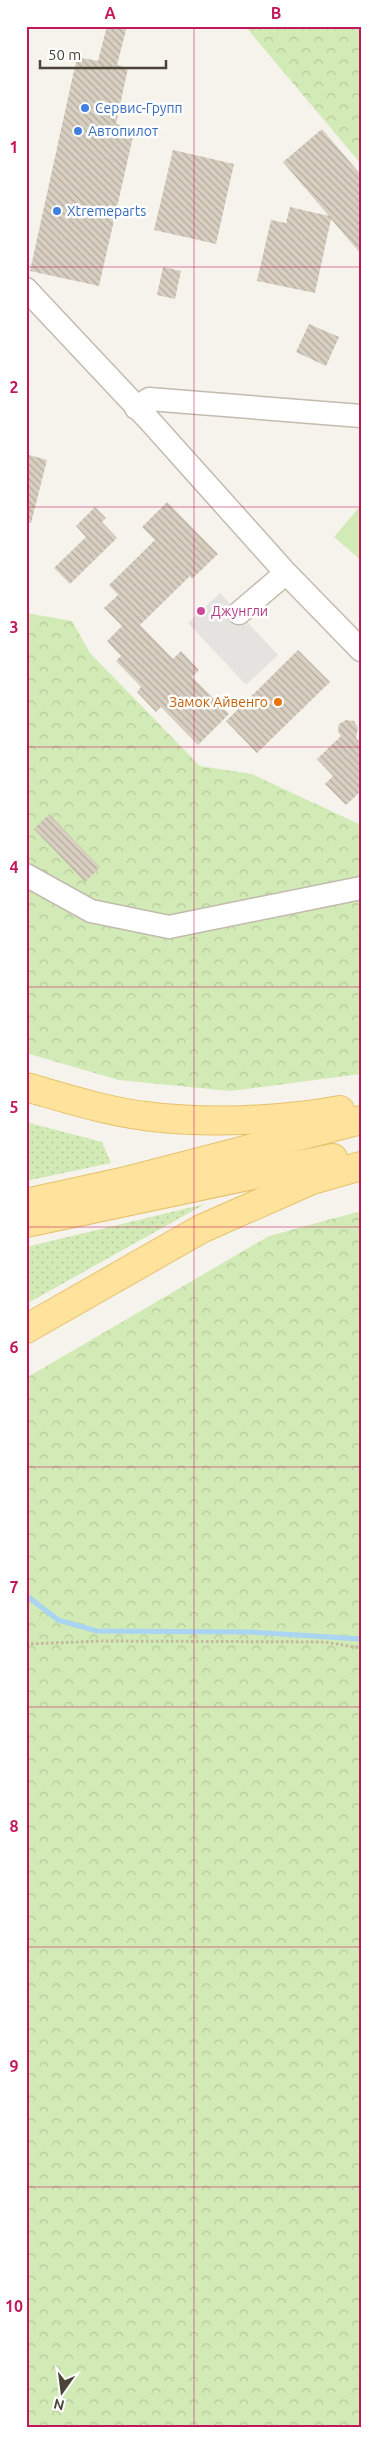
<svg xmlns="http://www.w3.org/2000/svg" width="387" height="2454" font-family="Ubuntu,sans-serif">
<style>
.grass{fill:url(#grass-dots)}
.forest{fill:url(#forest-crowns)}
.pitch{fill:#d2eab5}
.parking{fill:#e5e3e0}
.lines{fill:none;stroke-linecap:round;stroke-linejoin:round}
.stream{stroke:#a9d4f2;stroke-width:5}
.building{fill:url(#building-back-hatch)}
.minor-casing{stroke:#c2bbae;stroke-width:25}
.major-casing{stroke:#e6c16a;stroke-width:30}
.path{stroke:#c4b79f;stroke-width:3;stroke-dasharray:2.5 2.5;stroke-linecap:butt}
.minor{stroke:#fff;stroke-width:22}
.major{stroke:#ffe39c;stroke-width:28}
.grid{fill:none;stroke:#c2185b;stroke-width:1;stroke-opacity:0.55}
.shop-dot{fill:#3f7fe0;stroke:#fff;stroke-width:2}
.hotel-dot{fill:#d1479c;stroke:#fff;stroke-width:2}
.food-dot{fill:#e8710a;stroke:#fff;stroke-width:2}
.labels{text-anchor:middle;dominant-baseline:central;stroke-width:5;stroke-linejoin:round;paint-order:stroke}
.shop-label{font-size:14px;fill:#366cbe;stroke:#fff;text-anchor:start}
.hotel-label{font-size:14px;fill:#b23c85;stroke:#fff;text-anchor:start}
.food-label{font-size:14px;fill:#c56008;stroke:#fff;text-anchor:end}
.neatline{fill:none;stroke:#c2185b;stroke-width:2}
.grid-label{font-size:16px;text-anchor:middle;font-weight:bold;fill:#c2185b}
</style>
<defs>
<pattern id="grass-dots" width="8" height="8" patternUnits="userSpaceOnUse" patternTransform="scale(1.25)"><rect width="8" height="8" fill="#d2eab5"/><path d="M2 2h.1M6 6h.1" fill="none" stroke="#b6ca9c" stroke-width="1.8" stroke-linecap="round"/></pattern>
<pattern id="forest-crowns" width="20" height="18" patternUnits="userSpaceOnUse" patternTransform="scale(1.25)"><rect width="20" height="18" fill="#d2eab5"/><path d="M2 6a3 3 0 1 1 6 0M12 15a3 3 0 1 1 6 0" fill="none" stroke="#b6ca9c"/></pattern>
<pattern id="building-back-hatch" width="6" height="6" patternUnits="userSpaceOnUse" patternTransform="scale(1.25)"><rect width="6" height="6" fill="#d8cfc1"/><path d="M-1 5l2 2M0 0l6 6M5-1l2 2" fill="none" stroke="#b1aa9e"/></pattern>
</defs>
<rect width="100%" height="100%" fill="#f6f3ec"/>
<path class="grass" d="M26,1122l76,20 9,21 -85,18z
M205,1204l-179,100v-57z"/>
<path class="forest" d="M245,26h116v138z
M26,613l46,8 18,32 110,113 52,8 109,51v249l-131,17 -111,-11 -93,-27z
M361,1211v1217h-335v-1050l243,-142z"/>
<path class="pitch" d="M361,505v55l-27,-23z"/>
<path class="parking" d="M220,593l58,62 -32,30 -58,-62z"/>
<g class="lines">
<path class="stream" d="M26,1595l32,25 39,11 154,1 110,7"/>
</g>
<path class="building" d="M107,26h20l-10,39 11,3 -12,56 19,4 -36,158 -69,-15 47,-214 21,4z
M322,129l39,46v79l-30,-35 -16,74 -58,-12 14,-61 15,3 4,-16 39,9 -46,-54z
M173,150l61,14 -18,80 -62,-14z
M163,267l18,4 -6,28 -18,-4z
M309,324l30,13 -13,29 -30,-14z
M26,454l21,6 -16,63h-5z
M167,502l51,52 -26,25 -2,-3 -50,49 33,34 8,-8 18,19 -7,7 37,37 -31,31 -37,-38 -5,5 -19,-20 4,-5 -25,-26 5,-5 -14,-15 15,-15 -18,-18 14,-13 -9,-10 46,-45 -13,-13z
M95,507l11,11 -4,4 15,16 -47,46 -16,-16 32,-31 -10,-11z
M298,650l32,32 -73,71 -31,-32z
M346,720l8,1 4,7 -2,10 5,5v48l-15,14 -21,-21 8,-8 -16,-17 24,-23 -3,-4 1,-8z
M49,814l51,53 -15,15 -51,-53z"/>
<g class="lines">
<defs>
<path id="minor" d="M26,289l123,131 137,153 75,77
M136,408l13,-9 212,17
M239,613l47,-40
M26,875l65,36 78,16 192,-39"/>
<path id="major" d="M26,1087c39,11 79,24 119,29 60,8 136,5 195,-6
M26,1203l96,-21 239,-62
M26,1223l307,-65
M26,1329l175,-100 111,-49 49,-14"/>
</defs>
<use href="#minor" class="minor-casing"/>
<use href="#major" class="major-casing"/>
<path class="path" d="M26,1644l77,-3 222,1 36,6"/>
<use href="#minor" class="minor"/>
<use href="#major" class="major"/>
</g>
<path class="grid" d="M194,26v2402M26,267h335M26,507h335M26,747h335M26,987h335M26,1227h335M26,1467h335M26,1707h335M26,1947h335M26,2187h335"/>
<g class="shop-dot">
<circle cx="85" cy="108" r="5"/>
<circle cx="78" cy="131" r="5"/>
<circle cx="57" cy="211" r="5"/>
</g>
<circle class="hotel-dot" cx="201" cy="611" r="5"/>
<circle class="food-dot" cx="278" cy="702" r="5"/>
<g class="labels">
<g class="shop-label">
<text x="95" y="108">Сервис-Групп</text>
<text x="88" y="131">Автопилот</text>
<text x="67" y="211">Xtremeparts</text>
</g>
<g class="hotel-label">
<text x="211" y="611">Джунгли</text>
</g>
<g class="food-label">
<text x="268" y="702">Замок Айвенго</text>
</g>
</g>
<rect width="387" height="2454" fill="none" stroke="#ffffff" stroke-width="55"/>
<g transform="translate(62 2392) rotate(194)" stroke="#ffffff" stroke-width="4" paint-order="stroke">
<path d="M0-4L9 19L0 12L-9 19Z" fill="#4b4439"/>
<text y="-8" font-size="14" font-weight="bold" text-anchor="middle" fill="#4b4439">N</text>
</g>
<path d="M40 60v8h126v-8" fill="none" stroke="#4b4439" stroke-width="2.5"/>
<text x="48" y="60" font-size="15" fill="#4b4439" stroke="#ffffff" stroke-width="4" paint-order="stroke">50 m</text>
<rect x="28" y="28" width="332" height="2398" class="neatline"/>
<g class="grid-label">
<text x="110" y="19">A</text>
<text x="276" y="19">B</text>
<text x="14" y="153">1</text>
<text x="14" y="393">2</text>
<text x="14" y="633">3</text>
<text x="14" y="873">4</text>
<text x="14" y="1113">5</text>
<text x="14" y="1353">6</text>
<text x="14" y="1593">7</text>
<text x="14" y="1832">8</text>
<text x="14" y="2072">9</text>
<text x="14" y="2312">10</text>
</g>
</svg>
